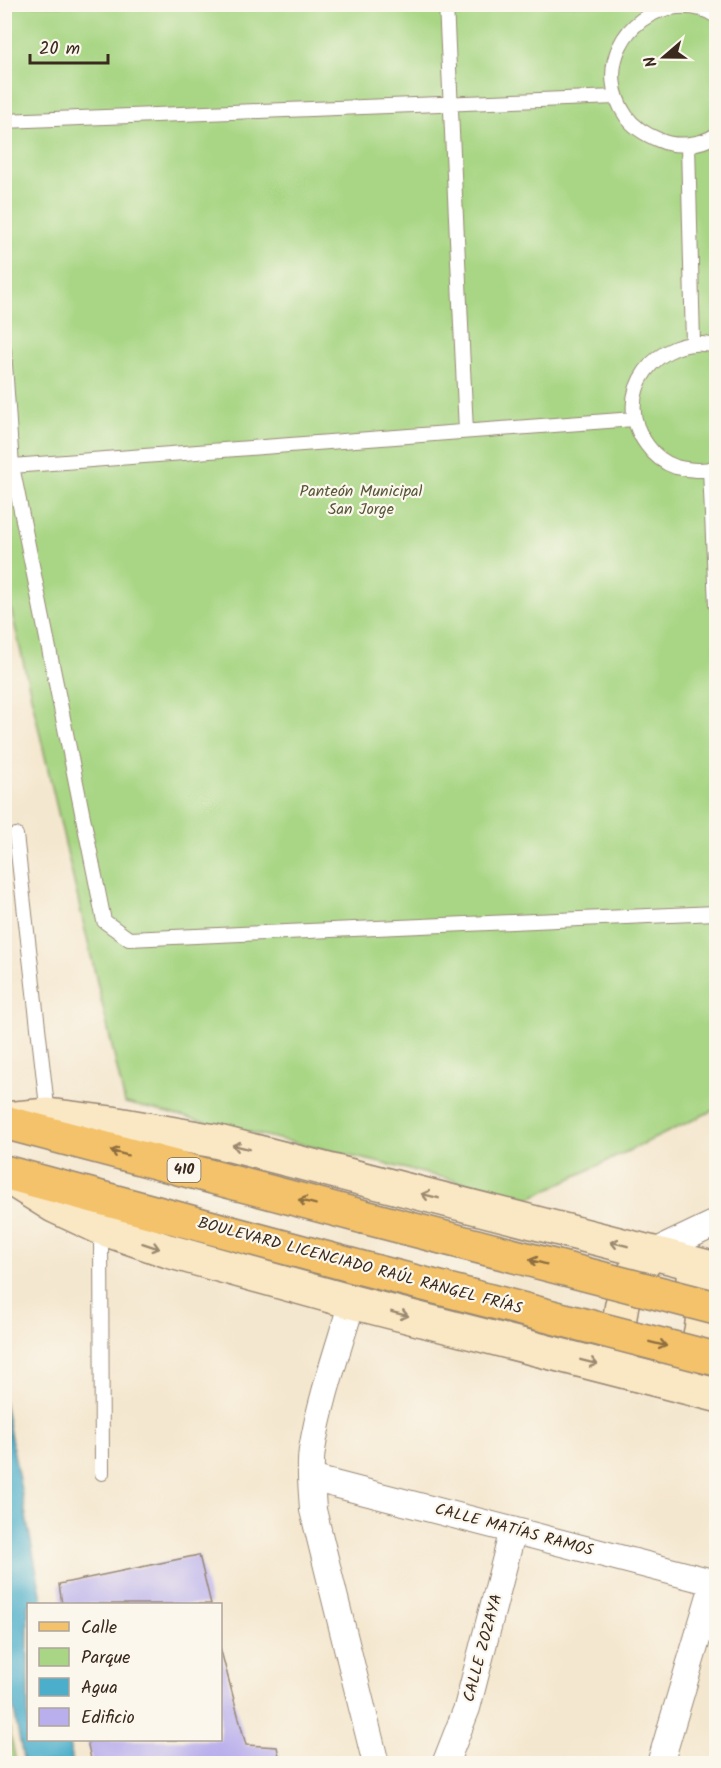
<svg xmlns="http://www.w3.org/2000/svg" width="721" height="1768" font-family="Kalam,sans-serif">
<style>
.green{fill:#a8d684;stroke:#728051;stroke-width:1.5}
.water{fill:#4baeca;stroke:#436c74;stroke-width:1.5}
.building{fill:#b9afec}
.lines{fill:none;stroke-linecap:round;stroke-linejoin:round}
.lane-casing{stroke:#988876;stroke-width:16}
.street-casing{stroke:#988876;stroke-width:28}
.secondary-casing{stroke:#988876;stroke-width:36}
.primary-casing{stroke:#988876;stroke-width:36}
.lane{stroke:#fff;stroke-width:14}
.street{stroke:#fff;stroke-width:26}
.secondary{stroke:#fae7c3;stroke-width:33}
.primary{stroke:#f3c26a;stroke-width:33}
.primary-bridge-casing{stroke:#988876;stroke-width:36;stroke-linecap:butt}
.primary-bridge{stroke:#f3c26a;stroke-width:33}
.oneway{stroke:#9a8870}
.oneway2{stroke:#8e6e40}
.labels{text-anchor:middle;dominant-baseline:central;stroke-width:4.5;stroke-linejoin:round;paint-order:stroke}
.shield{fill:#fbf7ec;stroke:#75685c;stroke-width:1.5}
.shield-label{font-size:15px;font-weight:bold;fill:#3b2a1e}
.park-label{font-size:16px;fill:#565538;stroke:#fbf7ec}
.street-label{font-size:16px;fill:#3b2a1e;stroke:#fbf7ec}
</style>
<rect width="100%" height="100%" fill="#fbf7ec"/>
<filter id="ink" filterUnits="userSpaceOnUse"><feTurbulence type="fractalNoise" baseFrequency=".0167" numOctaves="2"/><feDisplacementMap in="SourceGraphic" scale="12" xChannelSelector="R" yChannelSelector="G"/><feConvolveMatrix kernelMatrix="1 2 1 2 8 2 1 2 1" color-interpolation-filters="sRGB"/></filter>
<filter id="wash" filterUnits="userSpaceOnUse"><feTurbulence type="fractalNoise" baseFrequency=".008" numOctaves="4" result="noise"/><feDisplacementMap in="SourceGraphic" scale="24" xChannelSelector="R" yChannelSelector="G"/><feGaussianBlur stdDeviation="1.35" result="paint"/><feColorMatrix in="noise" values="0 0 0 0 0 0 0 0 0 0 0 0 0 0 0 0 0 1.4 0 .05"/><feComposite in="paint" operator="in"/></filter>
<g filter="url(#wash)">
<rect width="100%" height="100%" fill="#f4e7cf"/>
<path class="green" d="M4,5h712v1104l-186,89 -405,-95 -120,-520z
M5,1706l11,57h-11z"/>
<path class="water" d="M4,1402l39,202h-15v136h40l5,23h-49l-19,-100z"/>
<g id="blocks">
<path class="building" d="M199,1555l12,49h-149l-3,-20z
M220,1647l26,98 31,2 4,17h-189l-5,-24h133z"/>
</g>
</g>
<g filter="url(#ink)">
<use href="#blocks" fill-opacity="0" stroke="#988876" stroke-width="1.5"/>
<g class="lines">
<defs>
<path id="lane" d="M446,4l20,427
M716,16c-11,-8 -25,-10 -39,-9 -54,5 -82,64 -51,109 8,12 21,19 33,24 17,8 42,5 57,-5
M4,121l612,-24
M688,145l5,198
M716,346c-58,-15 -107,49 -69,99 7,10 17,18 29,22 14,3 27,5 40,0
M4,350l8,116 92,455 25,18 587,-26
M12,466l622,-47
M710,469l6,136
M16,835l32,280
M101,1228l1,245"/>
<path id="street" d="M653,1253l63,-30
M352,1302c-14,48 -32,98 -40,148 -3,19 0,40 1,60l63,254
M311,1478l405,105
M445,1764l22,-56 46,-178
M660,1764l54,-182"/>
<path id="secondary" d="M4,1119l44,-4 64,8 103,18 501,128
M6,1176l48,30 47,22 67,23 184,51 364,93
M622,1361c-7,-23 -2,-62 9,-84 3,-5 9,-10 13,-14
M673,1374c30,-17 38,-67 20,-96"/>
<path id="primary" d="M4,1122l360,95
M4,1172l354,95"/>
</defs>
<use href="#lane" class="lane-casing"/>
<use href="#street" class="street-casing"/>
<use href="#secondary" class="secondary-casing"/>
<use href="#primary" class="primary-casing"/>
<use href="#lane" class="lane"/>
<use href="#street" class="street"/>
<use href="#secondary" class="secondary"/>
<use href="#primary" class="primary"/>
<defs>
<path id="primary-bridge" d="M364,1217l352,91
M358,1267l358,92"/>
</defs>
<use href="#primary-bridge" class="primary-bridge-casing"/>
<use href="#primary-bridge" class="primary-bridge"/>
</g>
<defs><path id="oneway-shaft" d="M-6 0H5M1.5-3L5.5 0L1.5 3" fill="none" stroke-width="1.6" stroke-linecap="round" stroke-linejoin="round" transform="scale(1.5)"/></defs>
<g class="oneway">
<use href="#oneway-shaft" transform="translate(241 1147) rotate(-166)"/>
<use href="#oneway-shaft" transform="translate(430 1196) rotate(-166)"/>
<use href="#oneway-shaft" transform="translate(619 1244) rotate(-166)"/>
<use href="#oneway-shaft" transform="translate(151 1246) rotate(18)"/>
<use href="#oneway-shaft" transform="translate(400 1314) rotate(14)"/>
<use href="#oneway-shaft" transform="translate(589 1362) rotate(14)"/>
</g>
<g class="oneway2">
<use href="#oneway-shaft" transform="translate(119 1153) rotate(-165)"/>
<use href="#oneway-shaft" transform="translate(307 1202) rotate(-165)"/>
<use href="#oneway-shaft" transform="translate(538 1262) rotate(-165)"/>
<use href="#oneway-shaft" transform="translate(658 1344) rotate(14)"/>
</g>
</g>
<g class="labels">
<rect class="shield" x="167.5" y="1158" width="33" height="24" rx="4.5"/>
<g class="shield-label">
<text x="184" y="1170">410</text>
</g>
<g class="park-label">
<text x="361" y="491">Panteón Municipal<tspan x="361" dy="18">San Jorge</tspan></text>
</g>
<g class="street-label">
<text transform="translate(360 1266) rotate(15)">BOULEVARD LICENCIADO RAÚL RANGEL FRÍAS</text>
<text transform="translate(514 1530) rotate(15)">CALLE MATÍAS RAMOS</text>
<text transform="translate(483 1648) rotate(-75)">CALLE ZOZAYA</text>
</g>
</g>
<rect width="721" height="1768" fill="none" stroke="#fbf7ec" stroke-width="24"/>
<rect x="27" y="1603" width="195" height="138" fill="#fbf7ec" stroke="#aea59a" stroke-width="1.5"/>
<rect x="39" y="1622" width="30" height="9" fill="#f3c26a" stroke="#aea59a" stroke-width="1.5"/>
<text x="81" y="1633" font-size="18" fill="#3b2a1e">Calle</text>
<rect x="39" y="1648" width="30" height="18" fill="#a8d684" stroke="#aea59a" stroke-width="1.5"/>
<text x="81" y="1663" font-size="18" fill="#3b2a1e">Parque</text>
<rect x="39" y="1678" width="30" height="18" fill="#4baeca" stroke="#aea59a" stroke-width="1.5"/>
<text x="81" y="1693" font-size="18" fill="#3b2a1e">Agua</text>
<rect x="39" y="1708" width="30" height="18" fill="#b9afec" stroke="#aea59a" stroke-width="1.5"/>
<text x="81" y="1723" font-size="18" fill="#3b2a1e">Edificio</text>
<g transform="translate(664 57) rotate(250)" stroke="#fbf7ec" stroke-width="4.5" paint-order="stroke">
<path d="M0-4.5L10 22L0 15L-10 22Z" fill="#3b2a1e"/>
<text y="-9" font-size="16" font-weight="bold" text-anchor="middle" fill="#3b2a1e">N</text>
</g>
<path d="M30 54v9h78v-9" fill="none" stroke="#3b2a1e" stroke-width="3"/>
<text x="39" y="54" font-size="18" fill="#3b2a1e" stroke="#fbf7ec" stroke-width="4.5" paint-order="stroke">20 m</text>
</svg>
